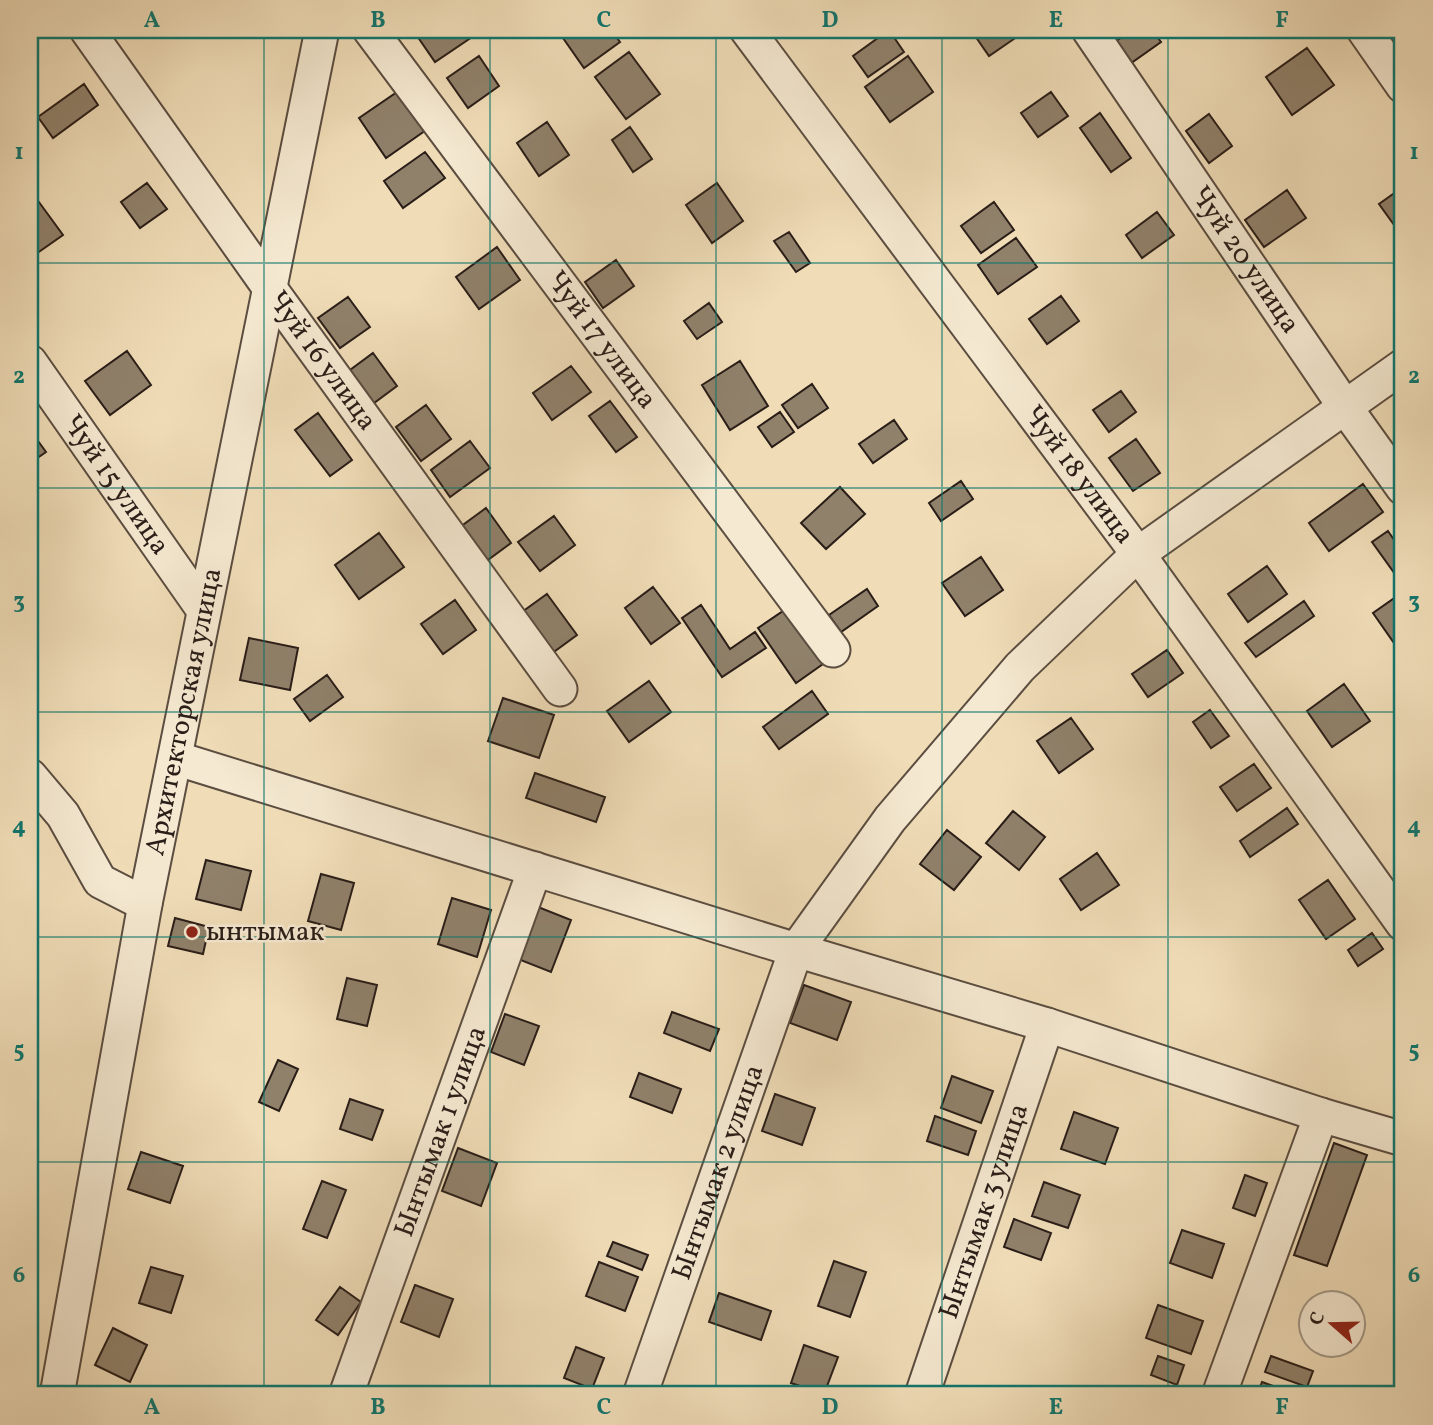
<svg xmlns="http://www.w3.org/2000/svg" width="1433" height="1425" font-family="Vollkorn,serif">
<style>
.building{fill:#90816b;stroke:#291d18;stroke-width:2}
.lines{fill:none;stroke-linecap:round;stroke-linejoin:round}
.minor-casing{stroke:#5b4d40;stroke-width:37}
.minor{stroke:#f5e9d1;stroke-width:33}
.grid{fill:none;stroke:#0f766e;stroke-width:2;stroke-opacity:0.55}
.poi-dot{fill:#8f2418;stroke:#f5e9d1;stroke-width:2.5}
.labels{text-anchor:middle;dominant-baseline:central;stroke-width:5;stroke-linejoin:round;paint-order:stroke}
.street-label{font-size:28px;fill:#291d18;stroke:#f5e9d1}
.poi-label{font-size:28px;fill:#291d18;stroke:#f5e9d1;text-anchor:start}
.neatline{fill:none;stroke:#0f766e;stroke-width:2.5}
.grid-label{font-size:23px;text-anchor:middle;font-weight:bold;fill:#0f766e}
</style>
<rect width="100%" height="100%" fill="#f0ddb8"/>
<filter id="stains"><feTurbulence type="fractalNoise" baseFrequency=".00286" numOctaves="4"/><feColorMatrix values="0 0 0 0 .2 0 0 0 0 .09 0 0 0 0 .02 0 0 0 .5 -.17"/></filter>
<radialGradient id="worn" r=".72"><stop offset=".6" stop-color="#630" stop-opacity="0"/><stop offset="1" stop-color="#630" stop-opacity=".3"/></radialGradient>
<path class="building" d="M413,30h58l4,5 -40,27z
M575,30h36l9,12 -36,26 -21,-30z
M889,30l15,22 -36,25 -15,-21z
M971,30h56l-38,26z
M1132,30h20l9,12 -34,24 -15,-22z
M1307,48l27,37 -42,30 -26,-38z
M629,52l31,42 -34,25 -31,-42z
M479,56l20,30 -31,22 -21,-30z
M908,56l25,36 -43,30 -25,-35z
M84,84l14,21 -45,33 -15,-21z
M403,88l26,40 -43,30 -27,-40z
M1051,92l17,24 -30,21 -17,-24z
M1100,113l31,45 -20,14 -31,-44z
M1209,114l23,32 -23,17 -23,-32z
M547,122l22,33 -30,21 -22,-33z
M630,127l22,32 -19,13 -21,-32z
M425,152l20,26 -42,30 -19,-27z
M147,183l20,26 -27,19 -19,-26z
M717,183l26,38 -31,22 -26,-38z
M1403,187v48l-1,1 -23,-32z
M1287,190l19,28 -42,29 -19,-27z
M36,198l27,37 -30,21 -3,-4v-50z
M994,202l20,28 -33,23 -20,-27z
M1157,212l17,23 -32,23 -16,-23z
M789,232l21,31 -14,9 -22,-31z
M1016,238l21,29 -39,27 -20,-29z
M497,247l23,33 -41,29 -23,-32z
M616,260l18,26 -31,22 -18,-26z
M1061,296l18,25 -32,23 -18,-25z
M348,297l22,30 -30,21 -22,-30z
M709,303l13,19 -25,17 -13,-18z
M127,351l24,34 -41,30 -25,-34z
M373,353l24,33 -23,17 -24,-33z
M740,361l28,45 -38,24 -28,-45z
M571,366l20,26 -39,28 -19,-27z
M812,384l16,24 -30,20 -16,-23z
M1121,391l15,21 -27,20 -16,-22z
M610,401l27,36 -21,15 -27,-36z
M426,405l25,34 -30,22 -25,-34z
M780,412l14,20 -22,15 -14,-20z
M318,413l34,47 -22,16 -35,-46z
M894,420l13,19 -34,24 -14,-19z
M33,434l13,18 -16,11v-26z
M1136,439l24,34 -27,18 -24,-33z
M470,441l20,27 -40,29 -19,-27z
M961,481l12,18 -32,22 -12,-18z
M1363,484l20,28 -54,39 -20,-28z
M840,487l25,27 -39,35 -25,-26z
M486,508l25,35 -30,22 -25,-35z
M554,516l21,29 -35,26 -22,-29z
M1388,531l15,22v15l-8,6 -23,-32z
M379,533l25,34 -45,32 -24,-34z
M981,557l22,33 -38,26 -23,-33z
M1267,566l20,28 -39,28 -20,-28z
M653,587l27,36 -29,21 -26,-36z
M867,589l11,17 -37,26 -12,-17z
M1403,592v44l-9,7 -21,-30z
M547,594l30,41 -26,19 -29,-42z
M455,600l21,30 -33,24 -22,-30z
M1304,601l10,15 -58,41 -11,-14z
M701,605l29,44 25,-17 11,16 -44,29 -40,-59z
M786,609l37,55 -27,19 -38,-55z
M249,638l49,10 -8,42 -50,-10z
M1167,650l16,23 -35,24 -16,-23z
M327,675l16,22 -33,24 -16,-22z
M649,681l22,31 -42,30 -22,-31z
M1344,684l26,37 -38,26 -25,-36z
M812,691l16,23 -49,35 -16,-22z
M503,698l51,17 -15,43 -51,-17z
M1210,710l19,26 -18,12 -18,-26z
M1071,718l22,31 -34,24 -22,-32z
M1254,764l17,24 -34,23 -17,-24z
M535,773l70,24 -9,25 -70,-24z
M1287,808l11,16 -48,33 -10,-16z
M1013,811l32,26 -26,33 -33,-27z
M947,830l34,27 -27,33 -34,-26z
M1097,853l22,32 -38,25 -21,-31z
M206,860l45,11 -10,39 -45,-11z
M321,874l33,9 -13,47 -33,-9z
M1328,880l27,39 -29,20 -27,-39z
M452,898l39,12 -14,47 -39,-13z
M538,907l33,13 -20,52 -33,-13z
M175,918l34,9 -6,27 -35,-8z
M1372,933l11,16 -25,17 -10,-16z
M347,978l30,7 -10,41 -30,-7z
M804,985l47,17 -14,38 -47,-17z
M672,1012l47,17 -9,22 -46,-18z
M505,1014l34,12 -15,39 -33,-13z
M278,1060l20,9 -19,42 -20,-9z
M639,1073l42,16 -9,24 -42,-16z
M952,1076l41,15 -12,32 -40,-15z
M775,1094l40,14 -13,37 -40,-14z
M350,1099l33,11 -11,30 -32,-11z
M1074,1112l44,16 -13,36 -44,-15z
M935,1116l41,15 -8,24 -41,-14z
M1334,1143l33,12 -40,111 -33,-11z
M458,1148l39,15 -16,43 -39,-15z
M141,1152l42,14 -13,37 -42,-14z
M1245,1175l22,8 -12,33 -22,-8z
M322,1181l24,9 -19,48 -24,-9z
M1044,1182l36,13 -12,33 -36,-12z
M1014,1219l37,14 -10,27 -37,-13z
M1182,1230l42,14 -12,34 -42,-15z
M613,1242l35,13 -6,15 -35,-14z
M834,1261l32,11 -16,45 -32,-11z
M599,1262l39,15 -13,34 -39,-15z
M151,1267l32,9 -12,37 -32,-10z
M415,1285l38,14 -14,38 -38,-15z
M340,1287l21,15 -23,33 -22,-15z
M719,1293l52,18 -10,29 -52,-18z
M1158,1305l45,16 -12,33 -45,-16z
M113,1328l34,17 -17,37 -35,-17z
M804,1345l34,12 -14,37 -33,-11z
M576,1347l28,11 -12,31 -28,-11z
M1158,1356l26,9 -7,20 -26,-10z
M1271,1356l42,15 -6,16 -42,-15z
M1262,1382l36,13h-41z"/>
<g class="lines">
<defs>
<g id="minor">
<path id="s1" d="M87,30l184,260 289,399"/>
<path id="s2" d="M370,30l463,620"/>
<path id="s3" d="M747,30l391,524 265,370"/>
<path id="s4" d="M1089,30l256,377 58,81"/>
<path d="M1364,30l39,56"/>
<path id="s5" d="M30,362l173,247"/>
<path d="M175,758l621,192 251,75 274,90 82,24"/>
<path d="M30,776l33,39 37,66 45,23"/>
<path id="s6" d="M57,1395l88,-491 177,-874"/>
<path id="s7" d="M346,1395l189,-526"/>
<path id="s8" d="M640,1395l156,-445 94,-131 130,-152 118,-113 265,-188"/>
<path id="s9" d="M922,1395l125,-370"/>
<path d="M1219,1395l102,-280"/>
</g>
</defs>
<use href="#minor" class="minor-casing"/>
<use href="#minor" class="minor"/>
</g>
<path class="grid" d="M264,30v1365M490,30v1365M716,30v1365M942,30v1365M1168,30v1365M30,263h1373M30,488h1373M30,712h1373M30,937h1373M30,1162h1373"/>
<circle class="poi-dot" cx="192" cy="932" r="7"/>
<g class="labels">
<g class="street-label">
<text stroke="none"><textPath href="#s4" startOffset="278">Чуй 20 улица</textPath></text>
<text stroke="none"><textPath href="#s2" startOffset="387">Чуй 17 улица</textPath></text>
<text stroke="none"><textPath href="#s1" startOffset="406">Чуй 16 улица</textPath></text>
<text stroke="none"><textPath href="#s3" startOffset="555">Чуй 18 улица</textPath></text>
<text stroke="none"><textPath href="#s5" startOffset="150">Чуй 15 улица</textPath></text>
<text stroke="none"><textPath href="#s6" startOffset="695">Архитекторская улица</textPath></text>
<text stroke="none"><textPath href="#s7" startOffset="280">Ынтымак 1 улица</textPath></text>
<text stroke="none"><textPath href="#s8" startOffset="236">Ынтымак 2 улица</textPath></text>
<text stroke="none"><textPath href="#s9" startOffset="194">Ынтымак 3 улица</textPath></text>
</g>
<g class="poi-label">
<text x="206" y="932">ынтымак</text>
</g>
</g>
<rect width="1433" height="1425" fill="none" stroke="#f0ddb8" stroke-width="77"/>
<g transform="translate(1332 1324) rotate(290)"><circle r="33" fill="#f5e9d1" stroke="#a39787" stroke-width="2"/>
<path d="M0-5L12 26L0 18L-12 26Z" fill="#8f2418"/>
<text y="-10" font-size="19" font-weight="bold" text-anchor="middle" fill="#291d18">С</text>
</g>
<rect x="38" y="38" width="1356" height="1348" class="neatline"/>
<g class="grid-label">
<text x="152" y="27">A</text>
<text x="378" y="27">B</text>
<text x="604" y="27">C</text>
<text x="830" y="27">D</text>
<text x="1056" y="27">E</text>
<text x="1282" y="27">F</text>
<text x="19" y="159">1</text>
<text x="1414" y="159">1</text>
<text x="19" y="383">2</text>
<text x="1414" y="383">2</text>
<text x="19" y="608">3</text>
<text x="1414" y="608">3</text>
<text x="19" y="833">4</text>
<text x="1414" y="833">4</text>
<text x="19" y="1057">5</text>
<text x="1414" y="1057">5</text>
<text x="19" y="1282">6</text>
<text x="1414" y="1282">6</text>
<text x="152" y="1414">A</text>
<text x="378" y="1414">B</text>
<text x="604" y="1414">C</text>
<text x="830" y="1414">D</text>
<text x="1056" y="1414">E</text>
<text x="1282" y="1414">F</text>
</g>
<rect width="100%" height="100%" filter="url(#stains)"/>
<rect width="100%" height="100%" fill="url(#worn)"/>
</svg>
